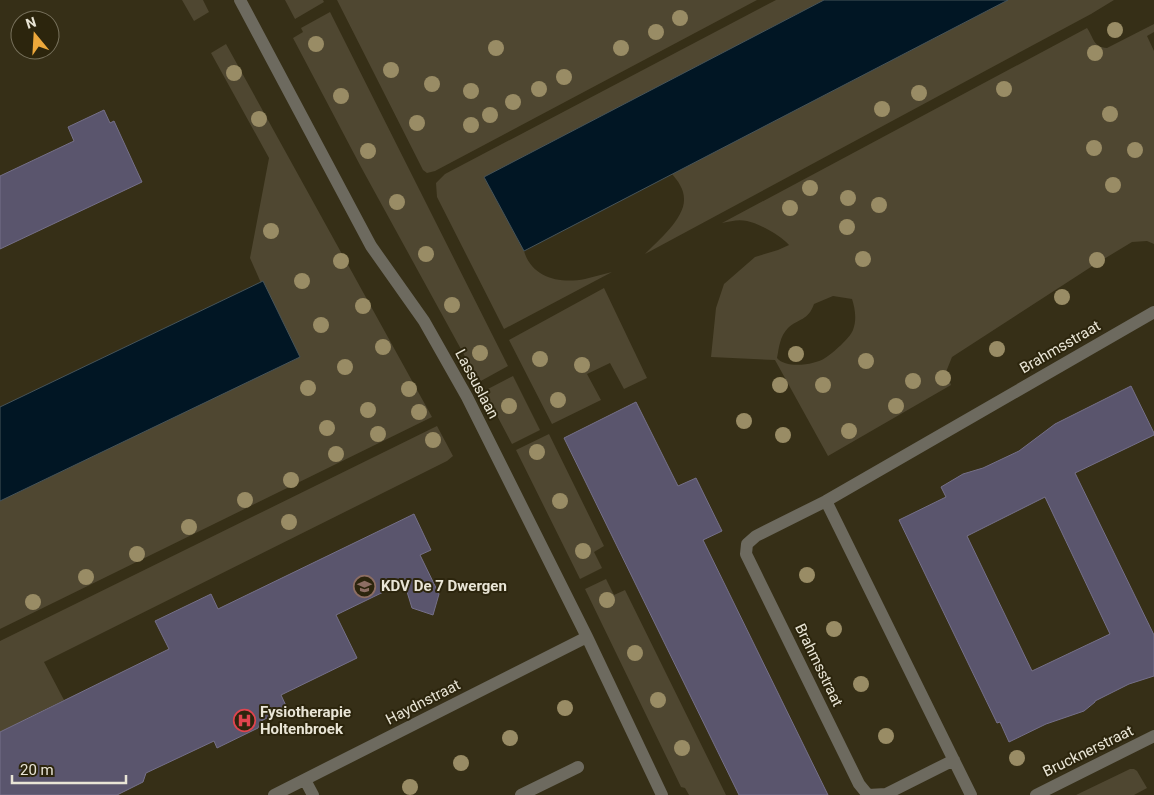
<svg xmlns="http://www.w3.org/2000/svg" width="1154" height="795" font-family="Roboto,sans-serif">
<style>
.green{fill:#4f4731;fill-rule:evenodd}
.water{fill:#011624;stroke:#475459}
.building{fill:#5a556d;stroke:#757089;fill-rule:evenodd}
.lines{fill:none;stroke-linecap:round;stroke-linejoin:round}
.minor{stroke:#6d6a5f;stroke-width:12}
.tree{fill:#998c65}
.labels{text-anchor:middle;dominant-baseline:central;stroke-width:4;stroke-linejoin:round;paint-order:stroke}
.street-label{font-size:15px;fill:#e9e5d6;stroke:#2c250d}
.poi-label{font-size:15px;font-weight:bold;fill:#e9e5d6;stroke:#2c250d;text-anchor:start}
</style>
<rect width="100%" height="100%" fill="#362f17"/>
<path class="green" d="M182,0h21l6,12 -15,9z
M285,0h38l1,2 -29,17z
M337,0h420l-322,171 -8,2 -4,-3z
M776,0h48l-340,177 40,74c8,27 36,33 61,28 9,-2 18,-5 27,-7l-108,57 -67,-132 -1,-14 9,-9z
M1008,0h106l-23,14 -446,240c13,-13 40,-36 39,-55 0,-10 -6,-18 -12,-25z
M330,12l178,354 -29,16 -118,-215 -68,-129 10,-6 -2,-4z
M1154,24v8l-7,4 7,15v193l-7,-3 -15,1 -38,23 -142,92 -6,15 5,13 -123,71 -53,-96 -64,-3 5,-49 8,-24 31,-27 23,-7 11,-5c-7,-9 -31,-22 -42,-24 -8,-2 -16,0 -25,2l365,-195c7,10 6,19 20,20zM833,296l19,3c3,9 5,21 1,31 -3,8 -20,23 -28,28 -10,7 -39,11 -48,0 2,-11 3,-22 11,-30 11,-10 20,-7 26,-24z
M226,44l206,373 -432,212v-128l300,-144 -37,-75 -2,1 -11,-25 19,-100 -58,-105z
M604,288l43,90 -23,11 -14,-26 -23,11 14,26 -49,24 -43,-84z
M513,376l27,54 -28,14 -28,-53z
M437,426l16,30 -6,5 -403,201 20,38 -64,32v-91z
M549,434l55,112 -10,6 8,16 -22,11 -64,-129z
M606,579l8,16 11,-5 101,205h-37l-4,-7 -4,-1 -96,-198z
M1130,769h4l3,2 10,17 -13,7h-58z"/>
<path class="water" d="M824,0h184l-484,251 -40,-74z
M263,281l37,76 -300,144v-94z"/>
<path class="building" d="M104,110l6,13 4,-2 28,61 -142,67v-73l74,-35 -6,-14z
M1131,386l23,47v2l-79,38 79,162v41l-25,8 -34,17v1l-11,9 -38,13 -37,18 -9,-20 -3,1 -98,-203 47,-23 -5,-10 22,-13 20,-6 36,-17 36,-27zM1045,497l65,137 -78,37 -65,-135z
M636,402l42,84 18,-8 26,53 -19,9 125,255h-89l-175,-357z
M414,514l17,36 -11,5 19,39 -6,21 -21,-7 -8,-26 -68,33 21,43 -76,37 6,13 -26,13 -3,7 -41,20 -3,-7 -68,32 -3,9 -26,13h-117v-63l169,-83 -14,-28 56,-27 7,15z"/>
<g class="lines">
<path class="minor" d="M240,0l131,246 53,75 43,76 120,240 75,158
M826,501l145,294
M954,760l-68,34 -18,1 -9,-11 -113,-230 1,-10 9,-8 70,-35 328,-189
M305,780l8,15
M274,795l313,-158
M521,795l57,-28
M1036,795l118,-59"/>
</g>
<g class="tree">
<circle cx="680" cy="18" r="8"/>
<circle cx="1115" cy="30" r="8"/>
<circle cx="656" cy="32" r="8"/>
<circle cx="316" cy="44" r="8"/>
<circle cx="496" cy="48" r="8"/>
<circle cx="621" cy="48" r="8"/>
<circle cx="1095" cy="53" r="8"/>
<circle cx="391" cy="70" r="8"/>
<circle cx="234" cy="73" r="8"/>
<circle cx="564" cy="77" r="8"/>
<circle cx="432" cy="84" r="8"/>
<circle cx="539" cy="89" r="8"/>
<circle cx="1004" cy="89" r="8"/>
<circle cx="471" cy="91" r="8"/>
<circle cx="919" cy="93" r="8"/>
<circle cx="341" cy="96" r="8"/>
<circle cx="513" cy="102" r="8"/>
<circle cx="882" cy="109" r="8"/>
<circle cx="1110" cy="114" r="8"/>
<circle cx="490" cy="115" r="8"/>
<circle cx="259" cy="119" r="8"/>
<circle cx="417" cy="123" r="8"/>
<circle cx="471" cy="125" r="8"/>
<circle cx="1094" cy="148" r="8"/>
<circle cx="1135" cy="150" r="8"/>
<circle cx="368" cy="151" r="8"/>
<circle cx="1113" cy="185" r="8"/>
<circle cx="810" cy="188" r="8"/>
<circle cx="848" cy="198" r="8"/>
<circle cx="397" cy="202" r="8"/>
<circle cx="879" cy="205" r="8"/>
<circle cx="790" cy="208" r="8"/>
<circle cx="847" cy="227" r="8"/>
<circle cx="271" cy="231" r="8"/>
<circle cx="426" cy="254" r="8"/>
<circle cx="863" cy="259" r="8"/>
<circle cx="1097" cy="260" r="8"/>
<circle cx="341" cy="261" r="8"/>
<circle cx="302" cy="281" r="8"/>
<circle cx="1062" cy="297" r="8"/>
<circle cx="452" cy="305" r="8"/>
<circle cx="363" cy="306" r="8"/>
<circle cx="321" cy="325" r="8"/>
<circle cx="383" cy="347" r="8"/>
<circle cx="997" cy="349" r="8"/>
<circle cx="480" cy="353" r="8"/>
<circle cx="796" cy="354" r="8"/>
<circle cx="540" cy="359" r="8"/>
<circle cx="866" cy="361" r="8"/>
<circle cx="582" cy="365" r="8"/>
<circle cx="345" cy="367" r="8"/>
<circle cx="943" cy="378" r="8"/>
<circle cx="913" cy="381" r="8"/>
<circle cx="780" cy="385" r="8"/>
<circle cx="823" cy="385" r="8"/>
<circle cx="308" cy="388" r="8"/>
<circle cx="409" cy="389" r="8"/>
<circle cx="558" cy="400" r="8"/>
<circle cx="509" cy="406" r="8"/>
<circle cx="896" cy="406" r="8"/>
<circle cx="368" cy="410" r="8"/>
<circle cx="419" cy="412" r="8"/>
<circle cx="744" cy="421" r="8"/>
<circle cx="327" cy="428" r="8"/>
<circle cx="849" cy="431" r="8"/>
<circle cx="378" cy="434" r="8"/>
<circle cx="783" cy="435" r="8"/>
<circle cx="433" cy="440" r="8"/>
<circle cx="537" cy="452" r="8"/>
<circle cx="336" cy="454" r="8"/>
<circle cx="291" cy="480" r="8"/>
<circle cx="245" cy="500" r="8"/>
<circle cx="560" cy="501" r="8"/>
<circle cx="289" cy="522" r="8"/>
<circle cx="189" cy="527" r="8"/>
<circle cx="583" cy="551" r="8"/>
<circle cx="137" cy="554" r="8"/>
<circle cx="807" cy="575" r="8"/>
<circle cx="86" cy="577" r="8"/>
<circle cx="607" cy="600" r="8"/>
<circle cx="33" cy="602" r="8"/>
<circle cx="834" cy="629" r="8"/>
<circle cx="635" cy="653" r="8"/>
<circle cx="861" cy="684" r="8"/>
<circle cx="658" cy="700" r="8"/>
<circle cx="565" cy="708" r="8"/>
<circle cx="886" cy="736" r="8"/>
<circle cx="510" cy="738" r="8"/>
<circle cx="682" cy="748" r="8"/>
<circle cx="1017" cy="758" r="8"/>
<circle cx="461" cy="763" r="8"/>
<circle cx="410" cy="787" r="8"/>
</g>
<defs>
<symbol id="school-ring" viewBox="-11 -11 22 22"><circle r="9.5" fill="#2c250d" stroke="#8d6e63" stroke-width="1.5"/><path d="M0-5L7-2L0 1L-7-2ZM-4 1L0 2.5L4 1V4Q0 6-4 4Z" fill="#8d6e63"/></symbol>
<symbol id="hospital-ring" viewBox="-11 -11 22 22"><circle r="9.5" fill="#2c250d" stroke="#e0444e" stroke-width="1.5"/><path d="M-5-5h3v3.5h4V-5h3V5h-3V1.5h-4V5h-3Z" fill="#e0444e"/></symbol>
</defs>
<g fill-rule="evenodd">
<use href="#school-ring" x="352" y="574" width="25" height="25"/>
<use href="#hospital-ring" x="232" y="708" width="25" height="25"/>
</g>
<g class="labels">
<g class="street-label">
<text transform="translate(1060 347) rotate(-30)">Brahmsstraat</text>
<text transform="translate(477 384) rotate(62)">Lassuslaan</text>
<text transform="translate(819 665) rotate(64)">Brahmsstraat</text>
<text transform="translate(423 702) rotate(-27)">Haydnstraat</text>
<text transform="translate(1088 751) rotate(-26)">Brucknerstraat</text>
</g>
<g class="poi-label">
<text x="381" y="586">KDV De 7 Dwergen</text>
<text x="260" y="712">Fysiotherapie<tspan x="260" dy="17">Holtenbroek</tspan></text>
</g>
</g>
<g transform="translate(35 35) rotate(342)"><circle r="24" fill="#2c250d" stroke="#78725d"/>
<path d="M0-4L9 19L0 12L-9 19Z" fill="#eda83b"/>
<text y="-8" font-size="14" font-weight="bold" text-anchor="middle" fill="#e9e5d6">N</text>
</g>
<path d="M12 775v8h114v-8" fill="none" stroke="#e9e5d6" stroke-width="2.5"/>
<text x="20" y="775" font-size="15" fill="#e9e5d6" stroke="#2c250d" stroke-width="4" paint-order="stroke">20 m</text>
</svg>
